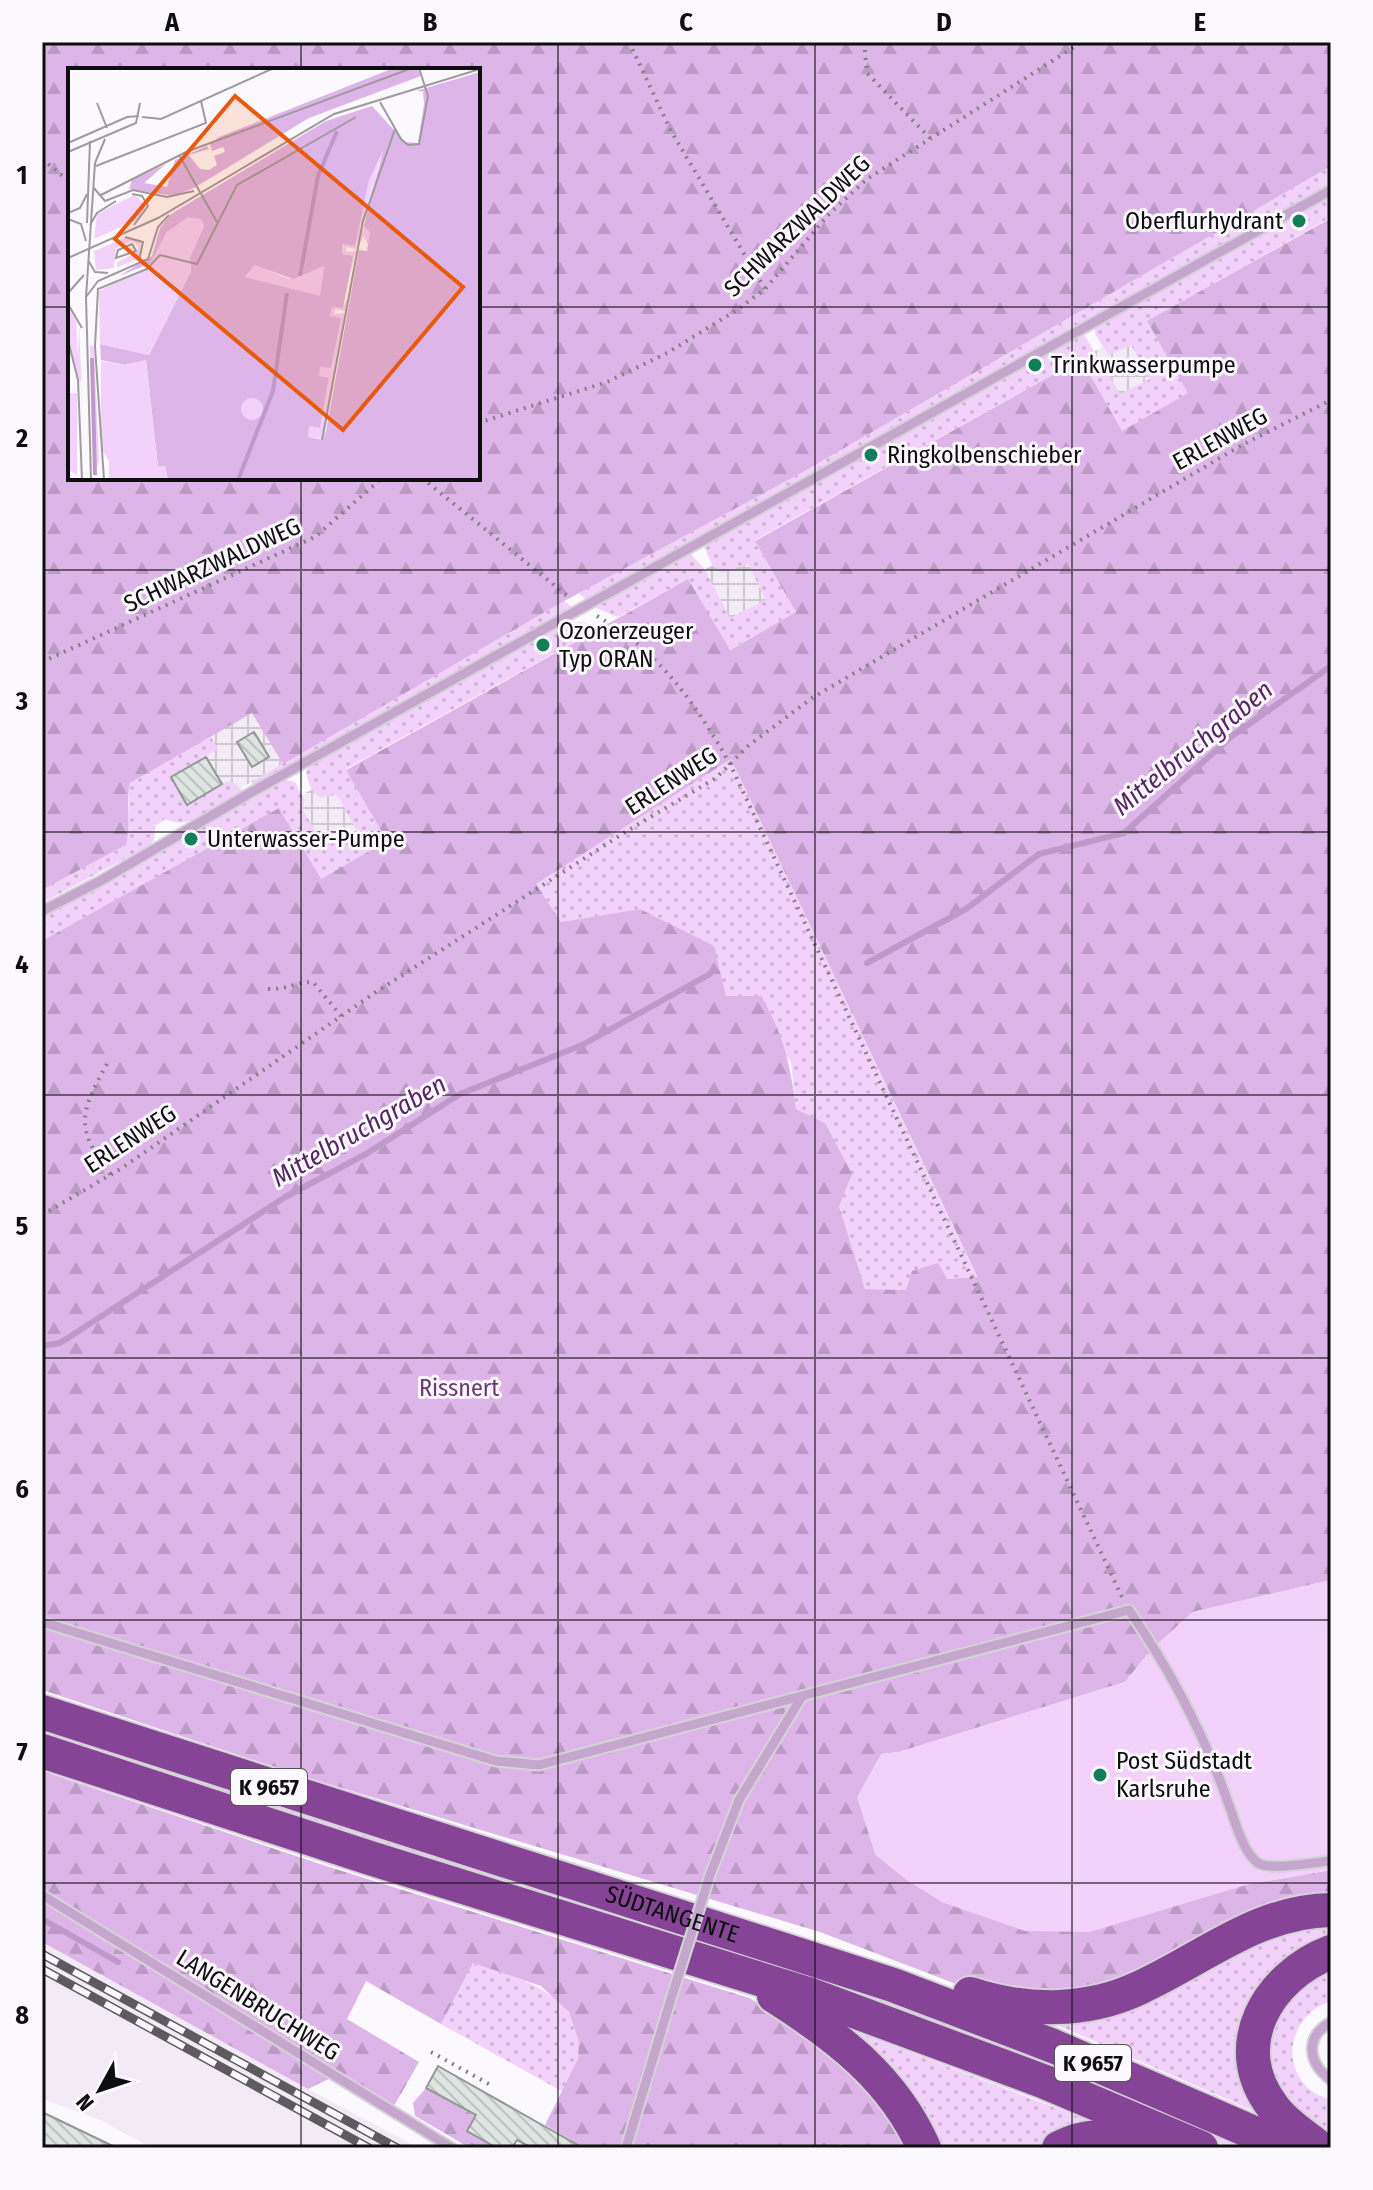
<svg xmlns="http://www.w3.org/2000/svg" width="1373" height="2190" font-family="'Fira Sans Condensed',sans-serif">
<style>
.built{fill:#f2eaf4}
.industrial{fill:url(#industrial-grid)}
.grass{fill:url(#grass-dots)}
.forest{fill:url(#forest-firs);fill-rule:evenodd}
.park{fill:#f2d1fb}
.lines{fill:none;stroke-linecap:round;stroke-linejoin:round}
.stream{stroke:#bf99ca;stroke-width:6}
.building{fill:url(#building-back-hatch);stroke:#939895;stroke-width:2}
.lane-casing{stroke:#d6d3d8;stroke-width:13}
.highway-casing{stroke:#d6d3d8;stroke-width:38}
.path{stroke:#828083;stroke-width:4;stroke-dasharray:2 6;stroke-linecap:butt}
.lane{stroke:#c5a7ce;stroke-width:9}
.highway{stroke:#854496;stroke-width:34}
.rail-casing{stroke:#5d5b5e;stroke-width:9}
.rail{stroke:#fcf9fe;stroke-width:6;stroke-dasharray:18;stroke-linecap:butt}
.lane-bridge-casing{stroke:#d6d3d8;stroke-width:13;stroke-linecap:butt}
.lane-bridge{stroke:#c5a7ce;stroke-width:9}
.grid{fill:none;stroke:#0e0d0f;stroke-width:2;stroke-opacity:0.55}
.poi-dot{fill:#127e59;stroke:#fcf9fe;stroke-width:3}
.labels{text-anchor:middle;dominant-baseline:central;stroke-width:6;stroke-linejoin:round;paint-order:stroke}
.shield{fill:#fcf9fe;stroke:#555457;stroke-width:2}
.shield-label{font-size:22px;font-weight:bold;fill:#0e0d0f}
.poi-label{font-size:24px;fill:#0e0d0f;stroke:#fcf9fe;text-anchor:start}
.street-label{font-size:24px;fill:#0e0d0f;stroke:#fcf9fe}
.park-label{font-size:24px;fill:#683775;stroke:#fcf9fe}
.water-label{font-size:26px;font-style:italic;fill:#562663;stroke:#fcf9fe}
.inset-river{fill:none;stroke:#bf99ca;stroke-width:4}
.inset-road{fill:none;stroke:#9d9b9e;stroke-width:2}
.view{fill:#e8590c;fill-opacity:0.15;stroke:#e8590c;stroke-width:4}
.inset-edge{fill:none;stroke:#0e0d0f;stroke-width:4}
.neatline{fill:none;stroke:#0e0d0f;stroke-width:3}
.grid-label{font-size:26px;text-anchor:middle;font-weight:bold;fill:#0e0d0f}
</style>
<defs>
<pattern id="industrial-grid" width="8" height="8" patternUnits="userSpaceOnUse" patternTransform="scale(2)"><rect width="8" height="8" fill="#f2eaf4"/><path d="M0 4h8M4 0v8" fill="none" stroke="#cec8d0"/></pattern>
<pattern id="grass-dots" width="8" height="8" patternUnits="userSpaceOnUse" patternTransform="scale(2)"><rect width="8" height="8" fill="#f2d1fb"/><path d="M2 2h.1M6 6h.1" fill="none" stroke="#ceb2d6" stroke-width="1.8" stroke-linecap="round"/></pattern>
<pattern id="forest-firs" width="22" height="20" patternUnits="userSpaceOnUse" patternTransform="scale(2)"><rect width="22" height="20" fill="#ddb5e8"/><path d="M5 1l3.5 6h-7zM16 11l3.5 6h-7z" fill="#bc9ac6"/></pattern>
<pattern id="building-back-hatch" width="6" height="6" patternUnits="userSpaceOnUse" patternTransform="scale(2)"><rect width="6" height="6" fill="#dee4e1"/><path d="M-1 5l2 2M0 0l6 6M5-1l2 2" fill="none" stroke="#bdc2c0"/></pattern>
</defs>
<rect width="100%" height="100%" fill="#fcf9fe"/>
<path class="built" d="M42,1942l266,147 111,59h-267l-52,-28 -58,-21z"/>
<path class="industrial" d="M1147,321l42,72 -67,38 -41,-72z
M755,541l41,71 -67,38 -41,-71z
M253,712l30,52 -103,59 -30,-52z
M346,770l41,72 -67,38 -41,-72z"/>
<path class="grass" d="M1331,166v18l-683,383 -62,33 -7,-7 224,-121z
M1331,195v22l-183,104 41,72 -67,38 -41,-72 -326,181 41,72 -67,38 -41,-71 -70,38 -24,-10 96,-54 15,17 25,48 36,-18 -18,-36 -26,9 -10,-8 -8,-19 379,-213 37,61 30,-15 -19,-34 -22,10 -13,-19 -2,-12z
M564,601l9,7 -320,177 -2,-3z
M581,622l18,6 -253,141 41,73 -67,38 -40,-72 -238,133v-26l244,-135 9,2 9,17 -1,11 21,37 33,-15 -18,-34 -3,-3 -17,2 -8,-8 -5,-16 3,-7 259,-143z
M211,737l7,12 -47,28 15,27 44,-24 13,11c-23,13 -52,41 -78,28l-10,7 -1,14 -5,6 -107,57v-13l84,-45c6,-20 0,-40 4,-62z
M731,759l246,518 -30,2 -41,11 -41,-1 -26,-83 -14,-83 -29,-14 -5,-48 -65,-65 -13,-50 -73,-37 -79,13 -25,-38z
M42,1724l615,196 322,112 276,116h-25l-93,-41 -1095,-371z
M1331,1920v23l-57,33 -11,139 -213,-93 191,-79z
M473,1963c43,15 117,32 105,95 -2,11 -10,24 -15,34l-122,-68z
M1331,1963v38c-37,12 -53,58 -23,87 6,6 16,9 23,12v43l-54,-46 -14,-57 45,-68z
M846,2028l247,94 -53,26h-106z"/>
<path class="forest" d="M42,42h1289v124l-528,306 -246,133 -274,159 -31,-51 -122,70c-5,22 2,41 -4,62l-84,45zM478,70v408h-408v-408z
M1331,218v1362l-138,32 -41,37 -27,33 -226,70 -17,2 -7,100 32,26 37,23 227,3 78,-22 82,-14v28l-251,97 -108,-5 -152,-58 -518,-156 -260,-86v-749l237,-133 42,71 66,-38 -41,-71 342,-191 42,71 66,-38 -41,-71 326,-182 41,72 66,-38 -41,-72zM731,759l246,517v1l-30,2 -9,-16 -26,8 -6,19 -41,-1 -26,-83 13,-32 -27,-51 -29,-14c-5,-43 -13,-76 -35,-113h-35l-12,-50 -74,-37 -79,13 -25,-38z
M42,1771l284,95 423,132 83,48 82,102h-70l-2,-4 -19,4h-256l4,-8 -26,-15 33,-66 1,-18 -10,-29 -28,-26 -68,-23 -32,61 -75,-43 -19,38 72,43 -25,44 -53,-33 -33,16 -266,-147z
M426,2088l49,28 -8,15 15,9 22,-9 -8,17h-26l-55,-32 -2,-13z"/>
<path class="park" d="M1331,1580v290l-82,14 -159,48 -65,-1 -81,-28 -37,-23 -32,-26 -18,-57 24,-43 18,-2 226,-70 27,-33 41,-37z"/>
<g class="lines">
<path class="stream" d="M867,963l99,-54 73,-55 85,-21 108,-97 99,-70
M42,1346l18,-3 227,-147 79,-42 94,-60 122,-49 128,-71
M42,1919l76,43"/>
</g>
<path class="building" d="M254,732l15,25 -17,10 -15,-25z
M206,757l16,27 -35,21 -16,-28z
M438,2066l106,60 39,22h-51l-15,-8 -5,8h-15l-30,-17 9,-16 -50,-27z
M42,2112l75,36h-75z"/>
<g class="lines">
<defs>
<path id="lane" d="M42,911l60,-31 148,-87 1081,-603
M42,1622l454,139 43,4 590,-155c41,60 77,128 101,198 6,16 13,44 28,55 11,8 57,-1 73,-2
M710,1875l29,-75 62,-102
M42,1895l410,253
M1331,2022c-27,15 -23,41 0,58
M626,2148l44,-146"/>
<g id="highway">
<path id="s1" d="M42,1712l851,273 160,61 236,102"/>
<path d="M42,1751l328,107 438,136 237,88 156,66"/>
<path d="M970,1994c55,18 116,19 169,-6 64,-29 118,-77 192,-78"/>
<path d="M774,1996c63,40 119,82 150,152"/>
<path d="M1059,2148c33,-18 71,-11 105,0"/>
<path d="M1320,2148c-16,-13 -35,-24 -47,-41 -47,-61 -5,-131 58,-155"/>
</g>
</defs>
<use href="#lane" class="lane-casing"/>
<use href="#highway" class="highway-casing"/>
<path class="path" d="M629,42l42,89 94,158
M864,42l3,31 63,65
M42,159l28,23
M478,423l129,-41 60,-29 70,-43 28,-21 64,-75 38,-35 215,-137
M422,478l148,120
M597,616c62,35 100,89 134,150l391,831
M42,662l273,-125 67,-59
M268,989c18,1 28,-7 45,-7l28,34
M107,1064c-28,50 -32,65 4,111
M42,1215l80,-47 254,-176 251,-161 89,-53 32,-32 64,-48 430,-253 89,-45
M431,2052l58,32"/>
<use href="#lane" class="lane"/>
<use href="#highway" class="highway"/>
<defs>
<path id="rail" d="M42,1954l355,194
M42,1969l327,179"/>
</defs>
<use href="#rail" class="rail-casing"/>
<use href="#rail" class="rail"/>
<defs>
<path id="lane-bridge" d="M670,2002l40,-127"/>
</defs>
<use href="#lane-bridge" class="lane-bridge-casing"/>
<use href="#lane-bridge" class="lane-bridge"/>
</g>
<path class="grid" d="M301,42v28M558,42v2106M815,42v2106M1072,42v2106M42,307h28M478,307h853M301,478v1670M42,570h1289M42,832h1289M42,1095h1289M42,1358h1289M42,1620h1289M42,1883h1289"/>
<g class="poi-dot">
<circle cx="1299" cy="221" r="8"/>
<circle cx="1035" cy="365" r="8"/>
<circle cx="871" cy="455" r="8"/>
<circle cx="543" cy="645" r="8"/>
<circle cx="191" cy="839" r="8"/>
<circle cx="1100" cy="1775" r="8"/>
</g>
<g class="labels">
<g class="shield">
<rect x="231" y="1769" width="76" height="36" rx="6"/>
<rect x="1055" y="2045" width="76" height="36" rx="6"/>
</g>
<g class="shield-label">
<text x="269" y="1787">K 9657</text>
<text x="1093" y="2063">K 9657</text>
</g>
<g class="poi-label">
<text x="1283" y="221" text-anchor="end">Oberflurhydrant</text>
<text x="1051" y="365">Trinkwasserpumpe</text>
<text x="887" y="455">Ringkolbenschieber</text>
<text x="559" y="631">Ozonerzeuger<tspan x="559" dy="28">Typ ORAN</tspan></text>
<text x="207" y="839">Unterwasser-Pumpe</text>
<text x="1116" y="1761">Post Südstadt<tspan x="1116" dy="28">Karlsruhe</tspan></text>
</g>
<g class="street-label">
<text transform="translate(797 226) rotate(-44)">SCHWARZWALDWEG</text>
<text transform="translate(1220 439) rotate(-29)">ERLENWEG</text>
<text transform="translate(212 565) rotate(-25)">SCHWARZWALDWEG</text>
<text transform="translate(671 781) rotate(-33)">ERLENWEG</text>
<text transform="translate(130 1139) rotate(-33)">ERLENWEG</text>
<text stroke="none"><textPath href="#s1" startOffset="662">SÜDTANGENTE</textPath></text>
<text transform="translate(258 2005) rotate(32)">LANGENBRUCHWEG</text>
</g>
<g class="park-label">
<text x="459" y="1388">Rissnert</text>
</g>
<g class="water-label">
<text transform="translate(1193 748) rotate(-39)">Mittelbruchgraben</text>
<text transform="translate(359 1131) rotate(-30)">Mittelbruchgraben</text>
</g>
</g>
<g transform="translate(68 68)">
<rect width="412" height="412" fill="#fcf9fe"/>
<path d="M315,83l-9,28 12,-26 -18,92 -4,-9 -4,7 14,-63 -18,69 -10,-2v5l10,-1 -11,43 8,-38 -11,-2 2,-10 11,1 14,-65zM66,127l12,9 -5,14 -47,21 3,-25zM57,170l16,2 -2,19 -22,8v-5l21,-10 1,-7 -7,-4 -16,7 -2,20 -18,2 -2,-19zM185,196l36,15 35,-13 -4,31 -75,-20zM280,228l-3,15 -10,-2 -1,5 11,-1 4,-17 -25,143 -17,-2 2,-11 11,2 9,-49 -11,-3 2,-10 11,2 9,-50 -10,-2 2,-10 11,2zM0,238l8,14 2,38 1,-34 2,46 3,79 -3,-71 -1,6 -12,-47zM22,277l4,1 5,115 -5,16z" fill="#f2d1fb"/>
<path d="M326,0h23l4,8 -112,42 -115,70 -20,8 -45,-7 3,-9 34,-16 -22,19 23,4 8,-27 32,-14 2,3 -20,6 11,14 9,1 8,-5 -3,-9 11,-4 -2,-5 -11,4 -2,-7 9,-7zM412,4v408h-312l-3,-14 -7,1 -12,-107 -21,5 -24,-5 -1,-16 49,11 42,-84 -1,-14 14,-31 -37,6 -15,31 -33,13 33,-20 8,-28 11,-14 155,-93 46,-15 33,36 13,1 6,-39 -1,-13h-7zM315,83l-19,75 6,6 -3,19 -8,-1 -33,181 -3,9 -15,-3 1,-11 11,2 9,-50 -10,-2 1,-9 11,1 10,-50 -11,-2 2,-9 11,1 10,-52 -11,-2 1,-10 12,2 14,-66zM186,197l39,14 31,-13 -4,30 -75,-19z" fill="#ddb5e8" fill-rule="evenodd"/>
<path d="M173 341a11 11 0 1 1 22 0a11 11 0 1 1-22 0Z" fill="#f2d1fb"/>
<path d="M120,149l13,2 3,7 -14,31 1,13 -42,85 -49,-11 -1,-53 49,-24 19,-35zM78,292l12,106h7l3,14h-59v-19l-8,-13v-87l24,4zM0,325h9v83l-9,-7z" fill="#f2d1fb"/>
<path class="inset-river" d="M232,208l18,-100 19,-45M24,290l3,117M170,412l35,-89 14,-98"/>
<path class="inset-road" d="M312,34l21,37 7,6 11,-1 9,-48 -9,-28M29,35l10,25M74,49l19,2 113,-51M0,75l59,-26 12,-1M0,84l68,-29 4,-20M111,87l38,67M28,98l110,-43 -5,-22M25,119l12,14 28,-11 34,7 27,-6M64,126l10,2 6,10 -14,19M33,127l85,-43 226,-84M0,145l12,-5 7,-14M0,151l13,5 5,17M19,155l3,-82M22,157l7,-12 19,-12M57,169l18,5 -4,19M64,176l4,7 -20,7 2,-8zM0,190l90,-40 176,-104 146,-45M20,192l7,12 13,1M0,225l16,-18M18,229l12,-16 50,-22 10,-32 11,-12M0,236l14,24M0,272l10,40 4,100M254,372l41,-219 32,-92M23,412l-5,-183 9,-134 10,-24M36,412l-9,-134 3,-57 49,-20 13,-14 37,9 40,-79 119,-68"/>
<path class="view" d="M167,28l228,191 -120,143 -228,-191z"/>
<rect width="412" height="412" class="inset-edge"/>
</g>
<rect width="1373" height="2190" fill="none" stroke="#fcf9fe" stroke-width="88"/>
<g transform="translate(100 2090) rotate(230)" stroke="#fcf9fe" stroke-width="6" paint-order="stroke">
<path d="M0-6L14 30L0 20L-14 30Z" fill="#0e0d0f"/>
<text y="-12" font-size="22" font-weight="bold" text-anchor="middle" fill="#0e0d0f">N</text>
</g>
<rect x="44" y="44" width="1285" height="2102" class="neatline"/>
<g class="grid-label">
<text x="172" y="31">A</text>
<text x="430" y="31">B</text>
<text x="686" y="31">C</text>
<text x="944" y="31">D</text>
<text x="1200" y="31">E</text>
<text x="22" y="184">1</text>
<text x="22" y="447">2</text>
<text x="22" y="710">3</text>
<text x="22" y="973">4</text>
<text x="22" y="1235">5</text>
<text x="22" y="1498">6</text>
<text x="22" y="1761">7</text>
<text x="22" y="2024">8</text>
</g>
</svg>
